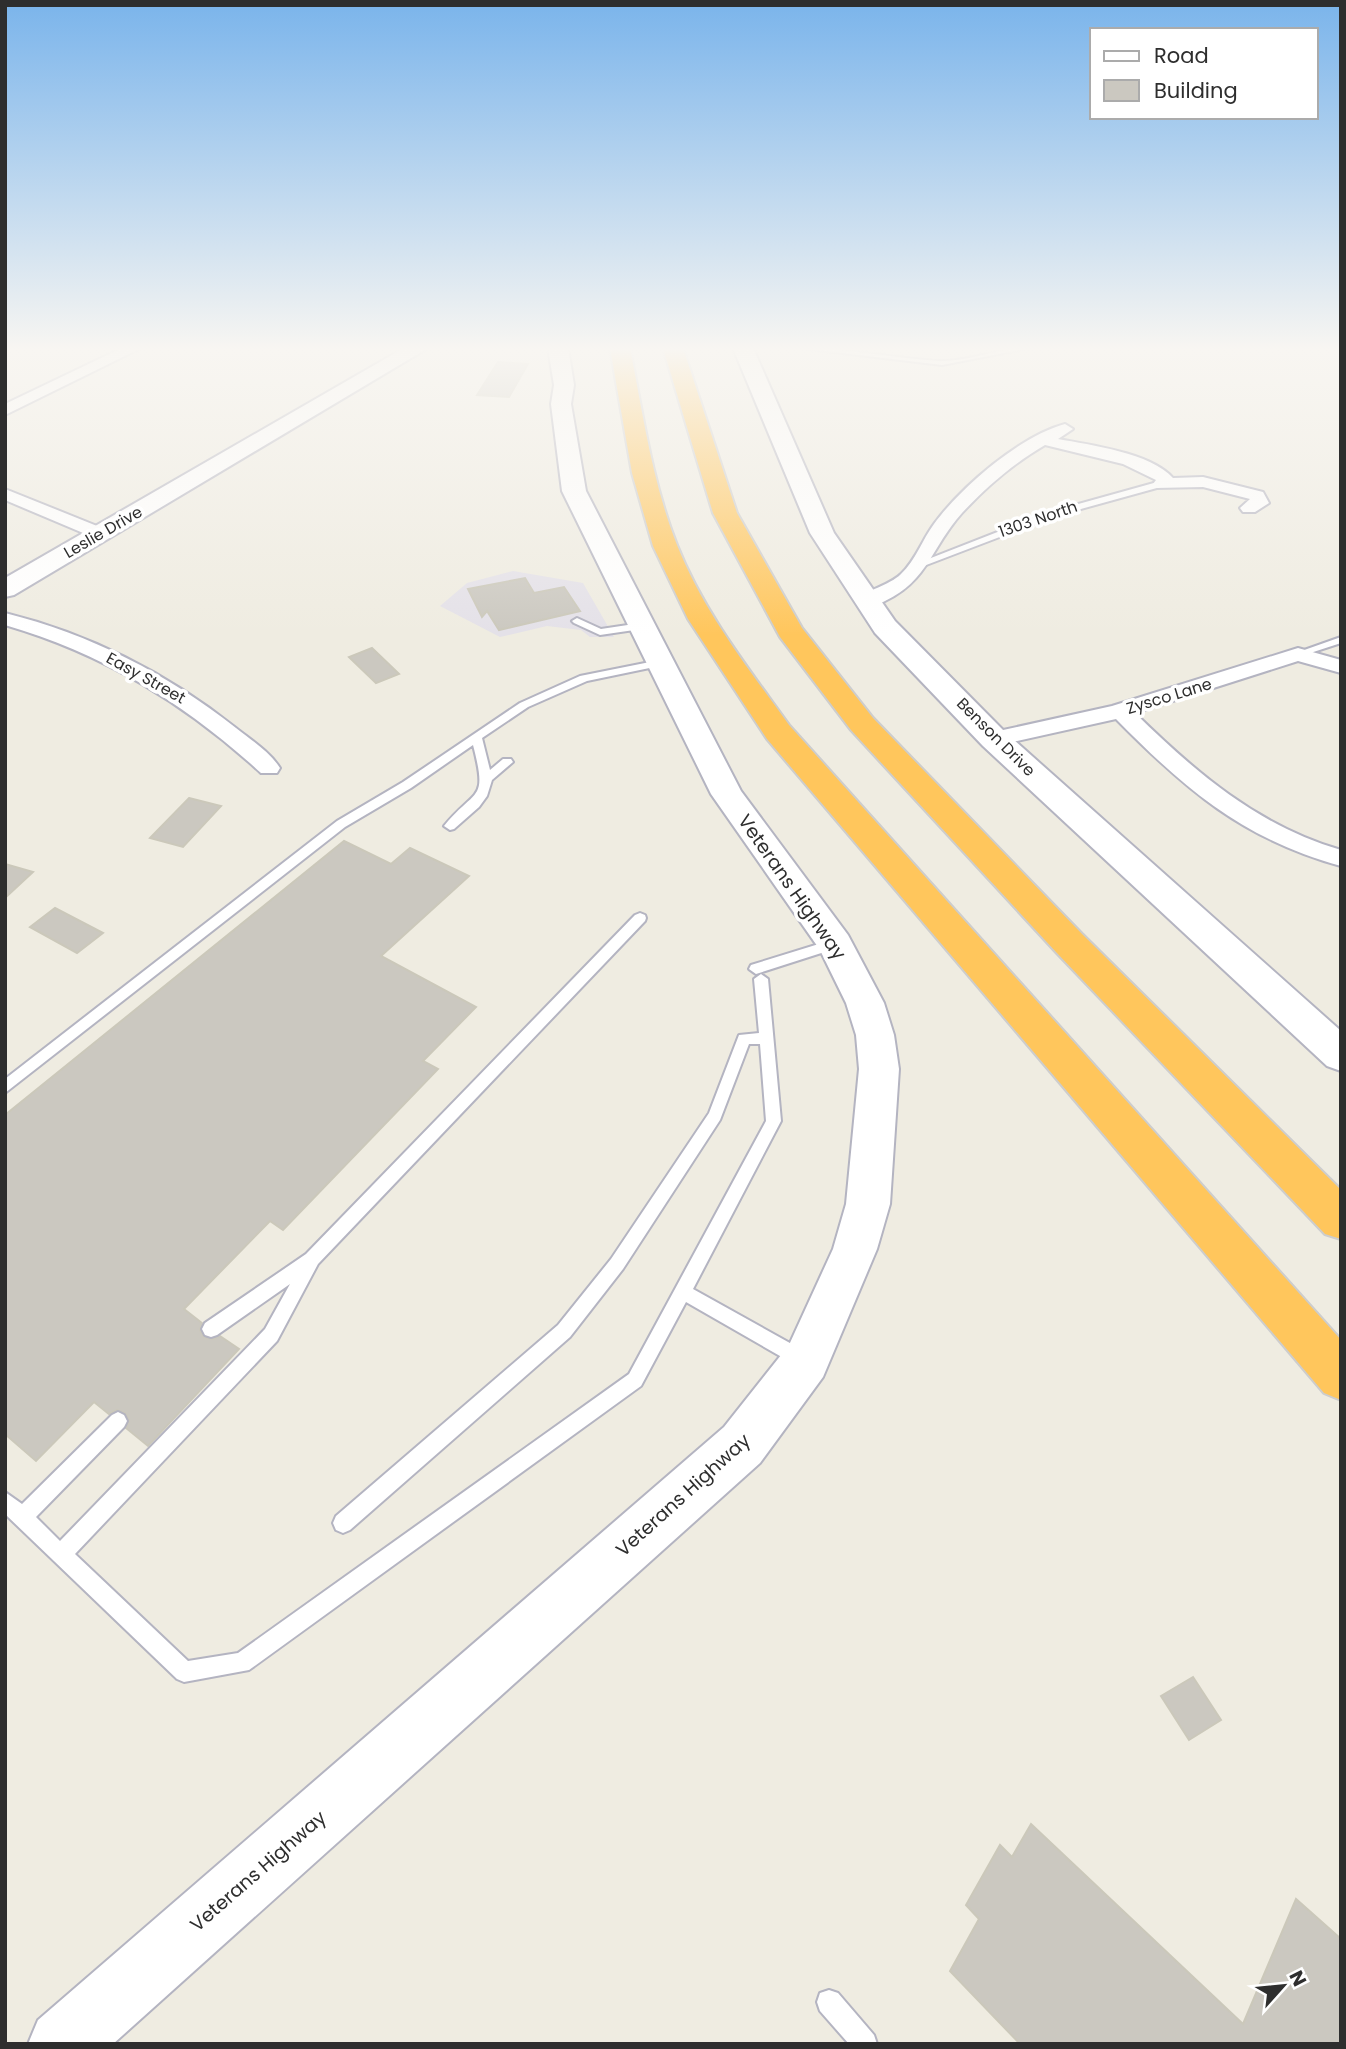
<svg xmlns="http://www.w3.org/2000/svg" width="1346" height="2049" font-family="Poppins,sans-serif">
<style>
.industrial{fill:#e4e1e8}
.building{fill:#cbc8c0;stroke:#cbc8ba;stroke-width:2}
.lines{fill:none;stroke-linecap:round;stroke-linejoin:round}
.lane-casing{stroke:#b4b4c1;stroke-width:4}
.street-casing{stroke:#b4b4c1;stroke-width:4}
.secondary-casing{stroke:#b4b4c1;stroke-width:4}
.highway-casing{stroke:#cdcdcd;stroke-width:4}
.lane{fill:#fff;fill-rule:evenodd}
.street{fill:#fff;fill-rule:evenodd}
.secondary{fill:#fff;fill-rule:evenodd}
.highway{fill:#ffc65c;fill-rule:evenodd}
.labels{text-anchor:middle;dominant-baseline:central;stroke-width:7;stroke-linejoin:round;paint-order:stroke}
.far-street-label{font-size:16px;fill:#2e2e2e;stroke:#fff}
.street-label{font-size:19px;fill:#2e2e2e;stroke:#fff}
</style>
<rect width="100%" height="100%" fill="#efece1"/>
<path class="industrial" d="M513,571l70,12 31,54h-24l-9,-7 -34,-4 -47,11 -60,-31 27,-23z"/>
<path class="building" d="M498,362l30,2 -19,33 -32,-2z
M525,578l9,15 30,-6 16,24 -81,19 -12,-19 -5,6 -14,-28z
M372,648l27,26 -23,9 -27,-26z
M189,798l32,8 -38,41 -33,-9z
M344,841l47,23 19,-16 59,28 -88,80 95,51 -53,54 15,8 -155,161 -13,-9 -86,88 18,14 -2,7 4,7 8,2 8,-3 19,13 -91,97 -22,-18 3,-8 -4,-7 -8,-3 -8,4 -15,-12 -58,59 -31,-27v-319z
M5,864l28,8 -28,26z
M55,908l48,25 -26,20 -47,-26z
M1193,1677l28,43 -32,20 -28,-44z
M1031,1824l212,200 53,-125 45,40v105h-321l-70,-73 29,-52 -13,-14 34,-60 12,12z"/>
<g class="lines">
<defs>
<path id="lane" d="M800,348c47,0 92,10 139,13 28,1 60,-13 90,-13l-87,17z
M1161,481l4,3 -1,2 -112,31 -131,50 -8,-2 133,-52z
M577,618l24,11 40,-6 5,3 -5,3 -41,6 -26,-12 -2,-2z
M1341,637v6l-43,14 -5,-3z
M660,660l4,1v4l-77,16 -59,26 -46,31 8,32 13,-11h8l2,3 -21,18 -5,16 -8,11 -25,22 -4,1 -6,-4c32,-39 44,-23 29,-81l-62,43 -66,39 -340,266v-14l332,-258 66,-39 117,-79 60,-27z
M640,913l5,2 1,3 -1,3 -327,343 -41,77 -202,213 113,107 50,-8 391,-279 137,-253 -6,-77h-11l-29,76 -97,149 -53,68 -220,193 -7,3 -7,-3 -3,-7 3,-7 222,-191 53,-66 98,-146 30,-78 20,-2 -5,-54 7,-5 7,5 13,142 -88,168 113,63 3,6 -3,6 -6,2 -6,-2 -108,-62 -45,84 -392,284 -65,12 -7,-3 -172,-165v-22l17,12 90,-89 6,-3 6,3 3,6 -3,6 -88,90 24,24 205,-212 25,-45 -73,51 -6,2 -6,-2 -3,-6 3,-6 101,-69 329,-339z
M835,939l7,5 -2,3 -84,27 -7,-5 2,-4z
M829,1990l9,3 36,42 3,9h-28l-29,-33 -3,-9 3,-9z"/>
<path id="street" d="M122,348h19l-136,67v-11z
M1065,424l8,5 -15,10c33,6 93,14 115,39l30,-1 60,15 6,11 -14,9h-12l-3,-4 10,-9 -47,-12 -48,1 -2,-4 3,-4 -33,-16 -78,-19c-31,18 -59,42 -83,68 -30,33 -34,68 -77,88 -9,4 -16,8 -26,5l-3,-4c10,-13 33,-16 45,-28 15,-14 21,-34 33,-50 27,-37 86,-88 131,-100z
M5,489l102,41 3,4 -9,5 -6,-1 -90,-38z
M5,613c85,21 163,61 231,115 15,12 34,24 44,40l-3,5h-16c-75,-69 -157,-119 -256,-148z
M1298,648l43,12v13l-43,-12 -163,52c60,59 123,113 206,137v16c-98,-27 -155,-76 -225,-147l-122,27 -11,-7 11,-7 118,-26z"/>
<path id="secondary" d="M404,348h24l-414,247 -9,2v-19z
M548,348h20l6,37 -3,19 15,87 155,300 107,144 36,68 10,32 5,34 -9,135 -13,45 -54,128 -63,86 -647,581h-85l10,-24 686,-593 65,-82 44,-96 13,-45 13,-135 -3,-34 -10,-32 -26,-53 -109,-156 -149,-303 -11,-87 3,-19z
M733,348h20l81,185 61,88 110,111 336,299v40l-14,-5 -344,-320 -108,-113 -65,-100z"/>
<path id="highway" d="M610,348h20c13,66 22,134 47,197 26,66 71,123 112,180l552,615v60l-17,-7 -557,-654 -79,-120 -35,-73 -21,-73z
M663,348h20l54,165 65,115 71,90 209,216 259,256v49l-16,-5 -269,-282 -205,-222 -71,-93 -67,-124z"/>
</defs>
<use href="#lane" class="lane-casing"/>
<use href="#street" class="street-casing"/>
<use href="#secondary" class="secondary-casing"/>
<use href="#highway" class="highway-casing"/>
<use href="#lane" class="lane"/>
<use href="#street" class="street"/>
<use href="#secondary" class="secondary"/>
<use href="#highway" class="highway"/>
</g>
<linearGradient id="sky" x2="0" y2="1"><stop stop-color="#7ab4eb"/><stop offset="0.55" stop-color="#f8f6f2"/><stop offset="1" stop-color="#f8f6f2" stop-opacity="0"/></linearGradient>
<rect width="1346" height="635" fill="url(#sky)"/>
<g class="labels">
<g class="far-street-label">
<text transform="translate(1038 519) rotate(-19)">1303 North</text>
<text transform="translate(103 532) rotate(-30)">Leslie Drive</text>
<text transform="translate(146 678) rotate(29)">Easy Street</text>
<text transform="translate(1169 696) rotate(-17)">Zysco Lane</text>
<text transform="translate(996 737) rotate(45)">Benson Drive</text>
</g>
<g class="street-label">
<text transform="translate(792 887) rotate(55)">Veterans Highway</text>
<text transform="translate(683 1495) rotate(-42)">Veterans Highway</text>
<text transform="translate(258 1871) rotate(-41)">Veterans Highway</text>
</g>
</g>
<rect width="1346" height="2049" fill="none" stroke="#2e2e2e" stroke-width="14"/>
<rect x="1090" y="28" width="228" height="91" fill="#ffffff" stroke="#ababab" stroke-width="2"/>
<rect x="1104" y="51" width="35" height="10" fill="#ffffff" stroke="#ababab" stroke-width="2"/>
<text x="1154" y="63" font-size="21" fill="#2e2e2e">Road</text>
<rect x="1104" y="80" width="35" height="21" fill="#cbc8c0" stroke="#ababab" stroke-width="2"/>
<text x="1154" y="98" font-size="21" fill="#2e2e2e">Building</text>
<g transform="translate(1283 1986) rotate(63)" stroke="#ffffff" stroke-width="5" paint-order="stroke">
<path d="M0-5L12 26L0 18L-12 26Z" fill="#2e2e2e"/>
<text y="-10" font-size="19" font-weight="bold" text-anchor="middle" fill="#2e2e2e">N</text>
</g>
</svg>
